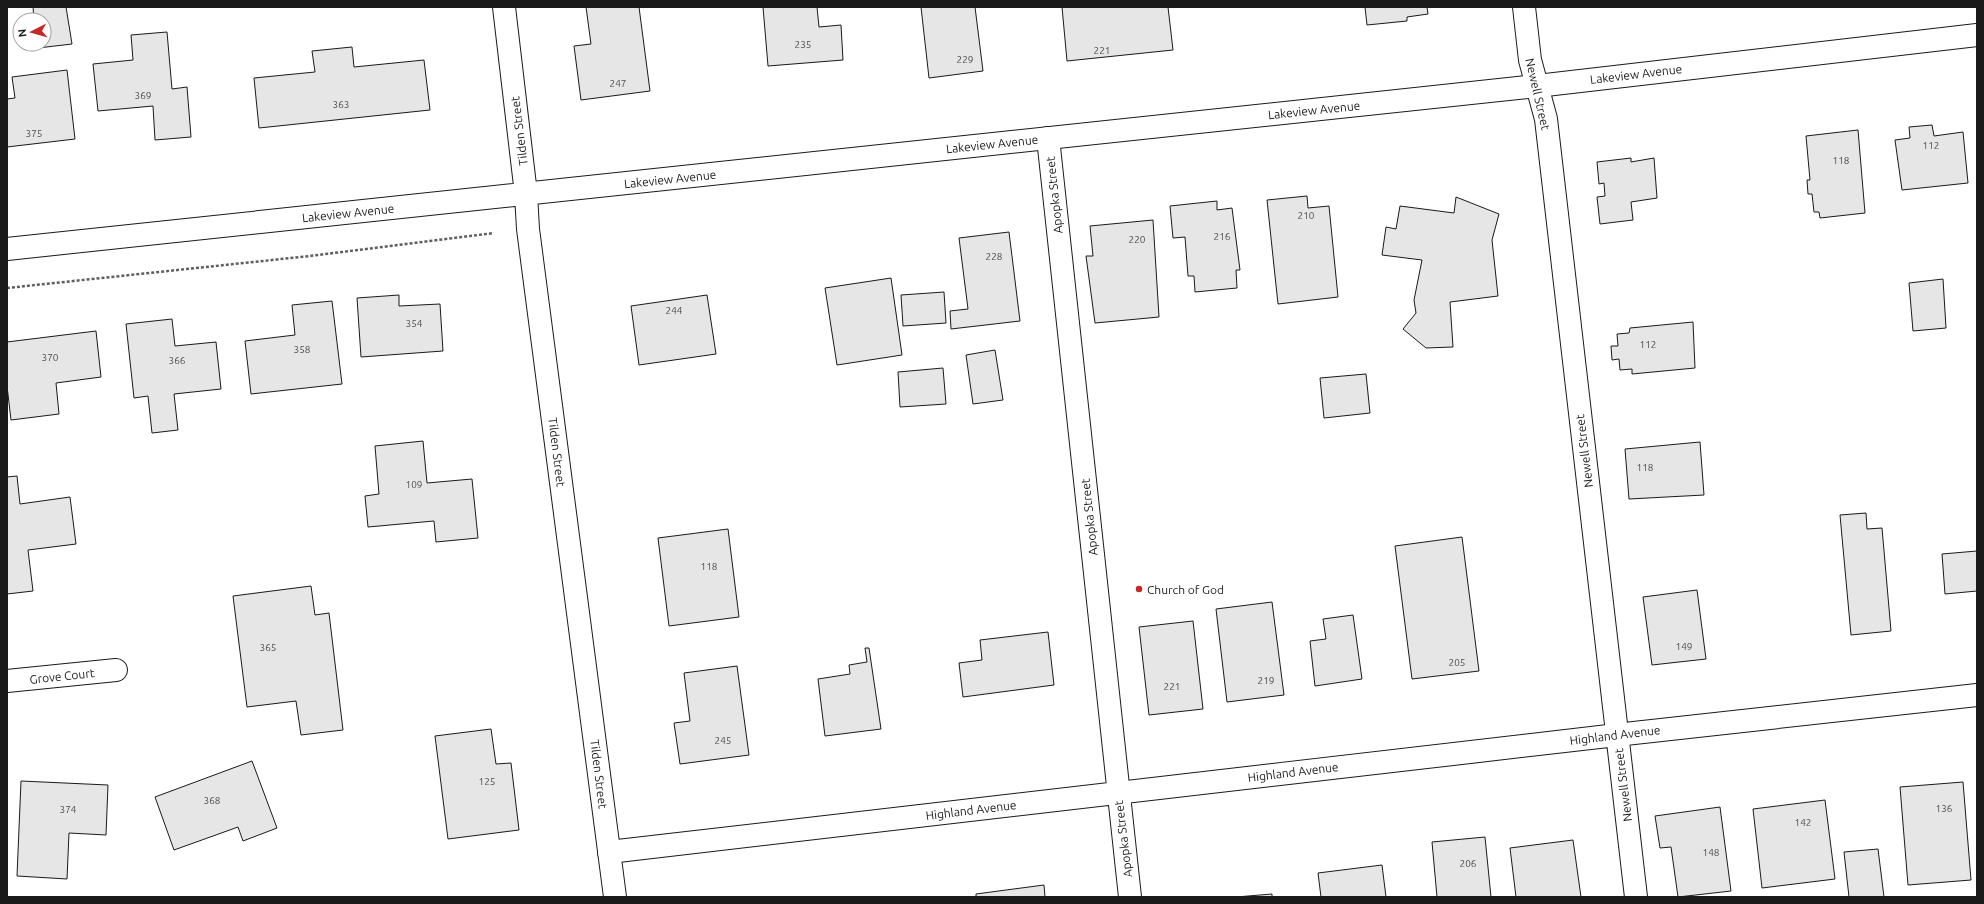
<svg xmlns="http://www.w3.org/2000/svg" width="1984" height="904" font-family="Ubuntu,sans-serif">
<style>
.building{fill:#e6e6e6;stroke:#1a1a1a}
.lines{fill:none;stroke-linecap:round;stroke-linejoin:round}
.street-casing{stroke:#1a1a1a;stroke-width:24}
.secondary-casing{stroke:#1a1a1a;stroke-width:24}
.path{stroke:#5f5f5f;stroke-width:2.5;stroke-dasharray:3 2;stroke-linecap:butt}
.street{stroke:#fff;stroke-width:22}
.secondary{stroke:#fff;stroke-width:22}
.poi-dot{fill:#c62828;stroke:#fff;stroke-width:1.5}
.labels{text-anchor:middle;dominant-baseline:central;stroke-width:3;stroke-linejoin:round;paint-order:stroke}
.number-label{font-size:10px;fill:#4d4d4d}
.street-label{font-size:12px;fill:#1a1a1a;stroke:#fff}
.poi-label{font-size:12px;fill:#1a1a1a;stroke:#fff;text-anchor:start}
</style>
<rect width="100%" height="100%" fill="#fff"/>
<path class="building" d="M33,7h33l6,37 -34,4 -1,-4h7v-24h-10z
M586,7h53l11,84 -69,9 -7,-54 17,-2z
M763,7h54l2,20 22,-2 2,35 -75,6z
M921,7h54l8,64 -54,7z
M1062,7h106l5,43 -106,11z
M1365,7h62l1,7 -21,3v4l-40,4z
M167,32l5,57 15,-2 4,50 -36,3 -2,-34 -55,5 -5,-47 40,-4 -2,-25z
M352,47l2,20 70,-7 6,50 -171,18 -5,-50 61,-6 -3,-21z
M67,70l8,69 -68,8v-48l8,-1 -3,-21z
M1932,125l2,11 29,-4 5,51 -66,7 -7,-50 15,-2 -1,-11z
M1858,130l7,83 -45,5 -1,-6h-5l-2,-18h-4l-1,-14h3l-4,-44z
M1631,158v4l23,-4 3,40 -26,4 2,18 -33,4 -3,-27 8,-1 -1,-13 -5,1 -2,-22z
M1307,196l1,12 21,-2 9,91 -60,7 -11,-104z
M1456,197l43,17 -7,26 6,56 -48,6 3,45 -27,1 -23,-19 13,-16 -2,-13 8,-40 -40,-5 4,-28 10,2 4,-23 54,7z
M1217,201v9l15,-2 8,62h-4l1,18 -42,4 -1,-16h-6l-3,-39 -12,1 -3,-32z
M1153,220l6,97 -64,6 -9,-67h7l-3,-30z
M1009,232l11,89 -69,8 -1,-18 18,-2 -9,-71z
M891,278l11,77 -65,10 -12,-77z
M1943,279l3,49 -33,3 -4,-48z
M944,292l2,31 -43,3 -2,-31z
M399,295v11l41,-2 3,47 -82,6 -4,-59z
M707,295l9,59 -77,11 -8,-59z
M332,301l10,83 -91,10 -6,-53 50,-6 -3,-30z
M172,319l3,27 41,-4 5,47 -47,5 4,36 -26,3 -4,-37 -14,2 -8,-74z
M1693,322l2,46 -63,6v-5l-12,1 -1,-11 -7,1 -1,-14h7l-1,-12 12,-1 1,-5z
M96,331l5,46 -45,6 3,31 -48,6 -4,-34v-44z
M995,350l8,50 -30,4 -7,-49z
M943,368l3,36 -46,3 -2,-35z
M1366,374l4,39 -46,5 -4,-40z
M423,441l4,42 45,-4 6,59 -42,4 -2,-21 -66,6 -3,-31 14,-2 -4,-48z
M1700,442l4,53 -75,4 -4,-50z
M17,476l3,28 50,-7 6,47 -48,6 5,41 -26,3v-117z
M1866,513l1,16 15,-1 9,103 -40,4 -11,-120z
M728,529l11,88 -70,9 -11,-88z
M1462,537l17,134 -67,8 -17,-133z
M1977,551v40l-32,3 -3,-40z
M311,586l4,29 14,-2 14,117 -42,5 -5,-34 -49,6 -14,-111z
M1697,590l9,69 -54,6 -9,-68z
M1272,602l12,93 -57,7 -11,-93z
M1353,615l9,64 -47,7 -5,-45 16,-2 -3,-20z
M1193,621l10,88 -54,6 -10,-88z
M1048,632l6,53 -91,12 -4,-34 23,-3 -2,-20z
M865,648h4l12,81 -56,7 -7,-57 32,-5 -1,-9 18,-3z
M737,666l12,89 -69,9 -6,-41 16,-2 -6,-48z
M491,729l5,35 15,-1 8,67 -71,9 -13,-103z
M252,761l25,67 -34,13 -5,-14 -64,23 -19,-53z
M21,781l87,4 -2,50 -37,-2 -2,46 -50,-3z
M1963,782l8,98 -63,5 -8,-98z
M1825,800l10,79 -73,9 -9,-79z
M1720,807l11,84 -53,6 -7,-50 -11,1 -5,-32z
M1485,837l6,60h-54l-5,-55z
M1573,840l8,57h-65l-6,-49z
M1878,849l6,48h-35l-5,-45z
M1382,865l4,32h-65l-3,-24z
M1044,885l1,12h-69v-3z
M1272,894v3h-36z"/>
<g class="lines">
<defs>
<path id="street" d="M1524,7l6,53 16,59 90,778
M1048,138l82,759
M7,681l109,-11
M609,852l1025,-119 343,-38"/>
<path id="secondary" d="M504,7l22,187 2,35 87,668
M7,249l1530,-163 440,-51"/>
</defs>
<use href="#street" class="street-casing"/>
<use href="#secondary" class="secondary-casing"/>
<path class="path" d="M7,288l303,-32 184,-23"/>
<use href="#street" class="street"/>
<use href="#secondary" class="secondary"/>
</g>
<circle class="poi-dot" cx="1139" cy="589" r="4"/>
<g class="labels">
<g class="number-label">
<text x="803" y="44">235</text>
<text x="1102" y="50">221</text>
<text x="965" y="59">229</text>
<text x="618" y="83">247</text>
<text x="143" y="95">369</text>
<text x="341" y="104">363</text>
<text x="34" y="133">375</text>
<text x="1931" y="145">112</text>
<text x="1841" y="160">118</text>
<text x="1306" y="215">210</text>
<text x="1222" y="236">216</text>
<text x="1137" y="239">220</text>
<text x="994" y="256">228</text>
<text x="674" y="310">244</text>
<text x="414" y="323">354</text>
<text x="1648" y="344">112</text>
<text x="302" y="349">358</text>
<text x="50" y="357">370</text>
<text x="177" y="360">366</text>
<text x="1645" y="467">118</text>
<text x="414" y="484">109</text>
<text x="709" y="566">118</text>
<text x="1684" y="646">149</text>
<text x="268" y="647">365</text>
<text x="1457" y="662">205</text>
<text x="1266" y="680">219</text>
<text x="1172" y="686">221</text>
<text x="723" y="740">245</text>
<text x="487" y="781">125</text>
<text x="212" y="800">368</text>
<text x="1944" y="808">136</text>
<text x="68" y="809">374</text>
<text x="1803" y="822">142</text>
<text x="1711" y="852">148</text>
<text x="1468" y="863">206</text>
</g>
<g class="street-label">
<text transform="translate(1636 74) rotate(-7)">Lakeview Avenue</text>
<text transform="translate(1538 94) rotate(77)">Newell Street</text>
<text transform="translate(1314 110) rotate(-6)">Lakeview Avenue</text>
<text transform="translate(519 131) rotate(-97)">Tilden Street</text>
<text transform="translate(992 144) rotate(-6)">Lakeview Avenue</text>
<text transform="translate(670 179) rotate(-6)">Lakeview Avenue</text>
<text transform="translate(1054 195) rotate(-96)">Apopka Street</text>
<text transform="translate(348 213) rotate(-6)">Lakeview Avenue</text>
<text transform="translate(1584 451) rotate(-97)">Newell Street</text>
<text transform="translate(557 452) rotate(83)">Tilden Street</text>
<text transform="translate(1089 517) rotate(-96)">Apopka Street</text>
<text transform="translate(62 676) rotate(-6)">Grove Court</text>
<text transform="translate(1615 735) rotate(-7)">Highland Avenue</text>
<text transform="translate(1293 772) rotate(-7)">Highland Avenue</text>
<text transform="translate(599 774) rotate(83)">Tilden Street</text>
<text transform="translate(1623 785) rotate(-97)">Newell Street</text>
<text transform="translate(971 810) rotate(-7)">Highland Avenue</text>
<text transform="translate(1123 839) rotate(-97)">Apopka Street</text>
</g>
<g class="poi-label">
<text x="1147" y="589">Church of God</text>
</g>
</g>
<rect width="1984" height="904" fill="none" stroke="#1a1a1a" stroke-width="16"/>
<g transform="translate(32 32) rotate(264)"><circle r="19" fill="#ffffff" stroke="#a3a3a3"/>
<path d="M0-3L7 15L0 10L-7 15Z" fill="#c62828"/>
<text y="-6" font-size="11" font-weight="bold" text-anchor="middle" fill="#1a1a1a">N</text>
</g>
</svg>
